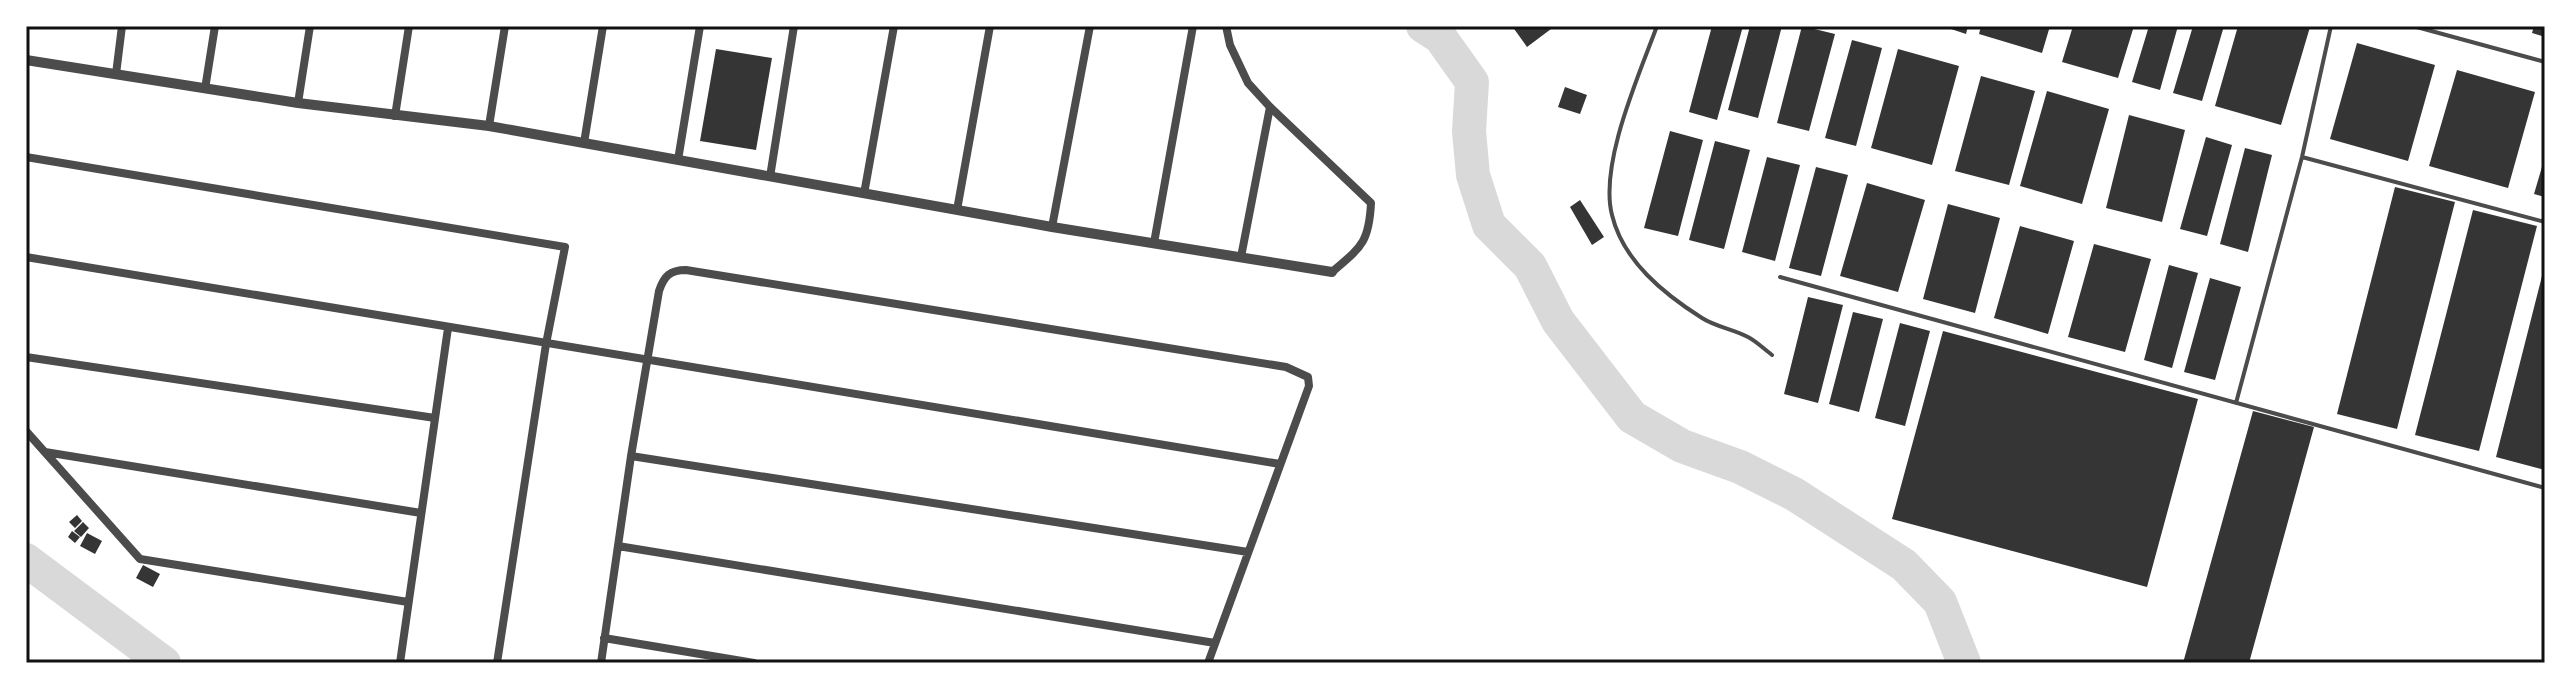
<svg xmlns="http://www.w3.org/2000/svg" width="2571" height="689" font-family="Rubik,sans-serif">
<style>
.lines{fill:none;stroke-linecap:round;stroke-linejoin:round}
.river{stroke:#d9d9d9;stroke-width:34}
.building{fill:#353535}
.service{stroke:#4c4c4c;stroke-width:4}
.minor{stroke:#4c4c4c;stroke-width:8}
.tertiary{stroke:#4c4c4c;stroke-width:10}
.neatline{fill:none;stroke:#111;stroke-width:3}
</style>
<rect width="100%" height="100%" fill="#fff"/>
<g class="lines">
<path class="river" d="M1423,26l17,11 32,45 -3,49 4,44 16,50 41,41 28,55 74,96 50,29 58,21 54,27 110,71 36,37 24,61
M26,560l138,103"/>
</g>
<path class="building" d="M1512,26h43l-28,21z
M1712,26h31l-26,94 -28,-8z
M1750,26h32l-24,92 -30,-8z
M1802,26l33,8 -26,97 -32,-8z
M1942,26h26l-2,8z
M1981,26h69l-8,27 -63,-19z
M2073,26h61l-16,52 -56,-16z
M2149,26h29l-18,64 -28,-8z
M2193,26h31l-22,75 -29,-8z
M2238,26l72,1 -29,98 -66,-19z
M2534,26h11v11l-13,-4z
M1852,40l30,8 -26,98 -31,-8z
M2357,43l78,22 -27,96 -78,-22z
M716,49l56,9 -16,92 -56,-9z
M1898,49l61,17 -27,99 -61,-17z
M2457,70l78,22 -27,96 -79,-22z
M1981,76l54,15 -26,94 -54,-14z
M1565,87l22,8 -7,19 -22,-7z
M2047,91l62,18 -27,95 -62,-18z
M2129,115l56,15 -23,92 -56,-14z
M1670,131l33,9 -25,96 -34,-8z
M2206,137l26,8 -25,91 -27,-7z
M1715,141l35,9 -26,99 -35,-9z
M2245,148l27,7 -24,97 -28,-8z
M1767,157l33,8 -25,96 -33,-9z
M2544,160h1v37l-11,-3z
M1816,167l32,8 -27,101 -32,-8z
M1867,183l58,17 -27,92 -58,-16z
M2395,187l60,15 -58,227 -60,-15z
M1580,200l24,37 -12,8 -22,-38z
M1948,204l52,14 -25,95 -52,-14z
M2473,210l64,16 -58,225 -64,-16z
M2020,226l54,15 -26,93 -54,-16z
M2094,244l57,15 -26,93 -57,-15z
M2169,265l29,8 -26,95 -28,-8z
M2544,268h1v202l-49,-13z
M2210,278l31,9 -26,93 -31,-8z
M1808,297l35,8 -25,98 -34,-9z
M1853,312l30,7 -24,93 -30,-8z
M1900,323l30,8 -25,95 -30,-8z
M1943,331l255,68 -51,188 -255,-68z
M2253,411l61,16 -65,236h-66z
M77,515l5,6 -7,7 -6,-6z
M83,522l6,6 -8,9 -7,-6z
M72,531l8,6 -5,6 -7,-6z
M87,533l15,8 -7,13 -15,-8z
M143,565l17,9 -7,13 -17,-9z"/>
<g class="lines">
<path class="service" d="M1657,26c-18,49 -58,138 -45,189 11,46 52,79 90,103 14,9 31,11 46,19 8,4 16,12 24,18
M2413,26l132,36
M2302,157l243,65
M1780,277l765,211
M2236,403l66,-246 29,-131"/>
<path class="minor" d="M1226,26l4,19 18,38 22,24 101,96c-2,40 -10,44 -39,69
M116,74l6,-48
M205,89l10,-63
M298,103l12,-77
M395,116l14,-90
M489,126l16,-100
M584,143l19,-117
M26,157l539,90 -19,97 -49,319
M678,160l22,-134
M770,177l24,-151
M864,194l30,-168
M957,210l33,-184
M1052,227l38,-201
M1154,243l39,-217
M26,257l1254,207
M1241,257l29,-150
M26,357l409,61
M26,431l114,128 268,43
M45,452l376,61
M631,456l617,96
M618,546l597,97
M604,638l150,25
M400,663l48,-335
M601,663l30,-207 28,-165c5,-15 11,-21 27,-21l600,97 22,10 1,9 -101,277"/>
<path class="tertiary" d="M26,60l272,43 191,23 563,101 280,45"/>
</g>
<rect width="2571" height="689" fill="none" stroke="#ffffff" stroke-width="56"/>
<rect x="28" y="28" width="2515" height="633" class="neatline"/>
</svg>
